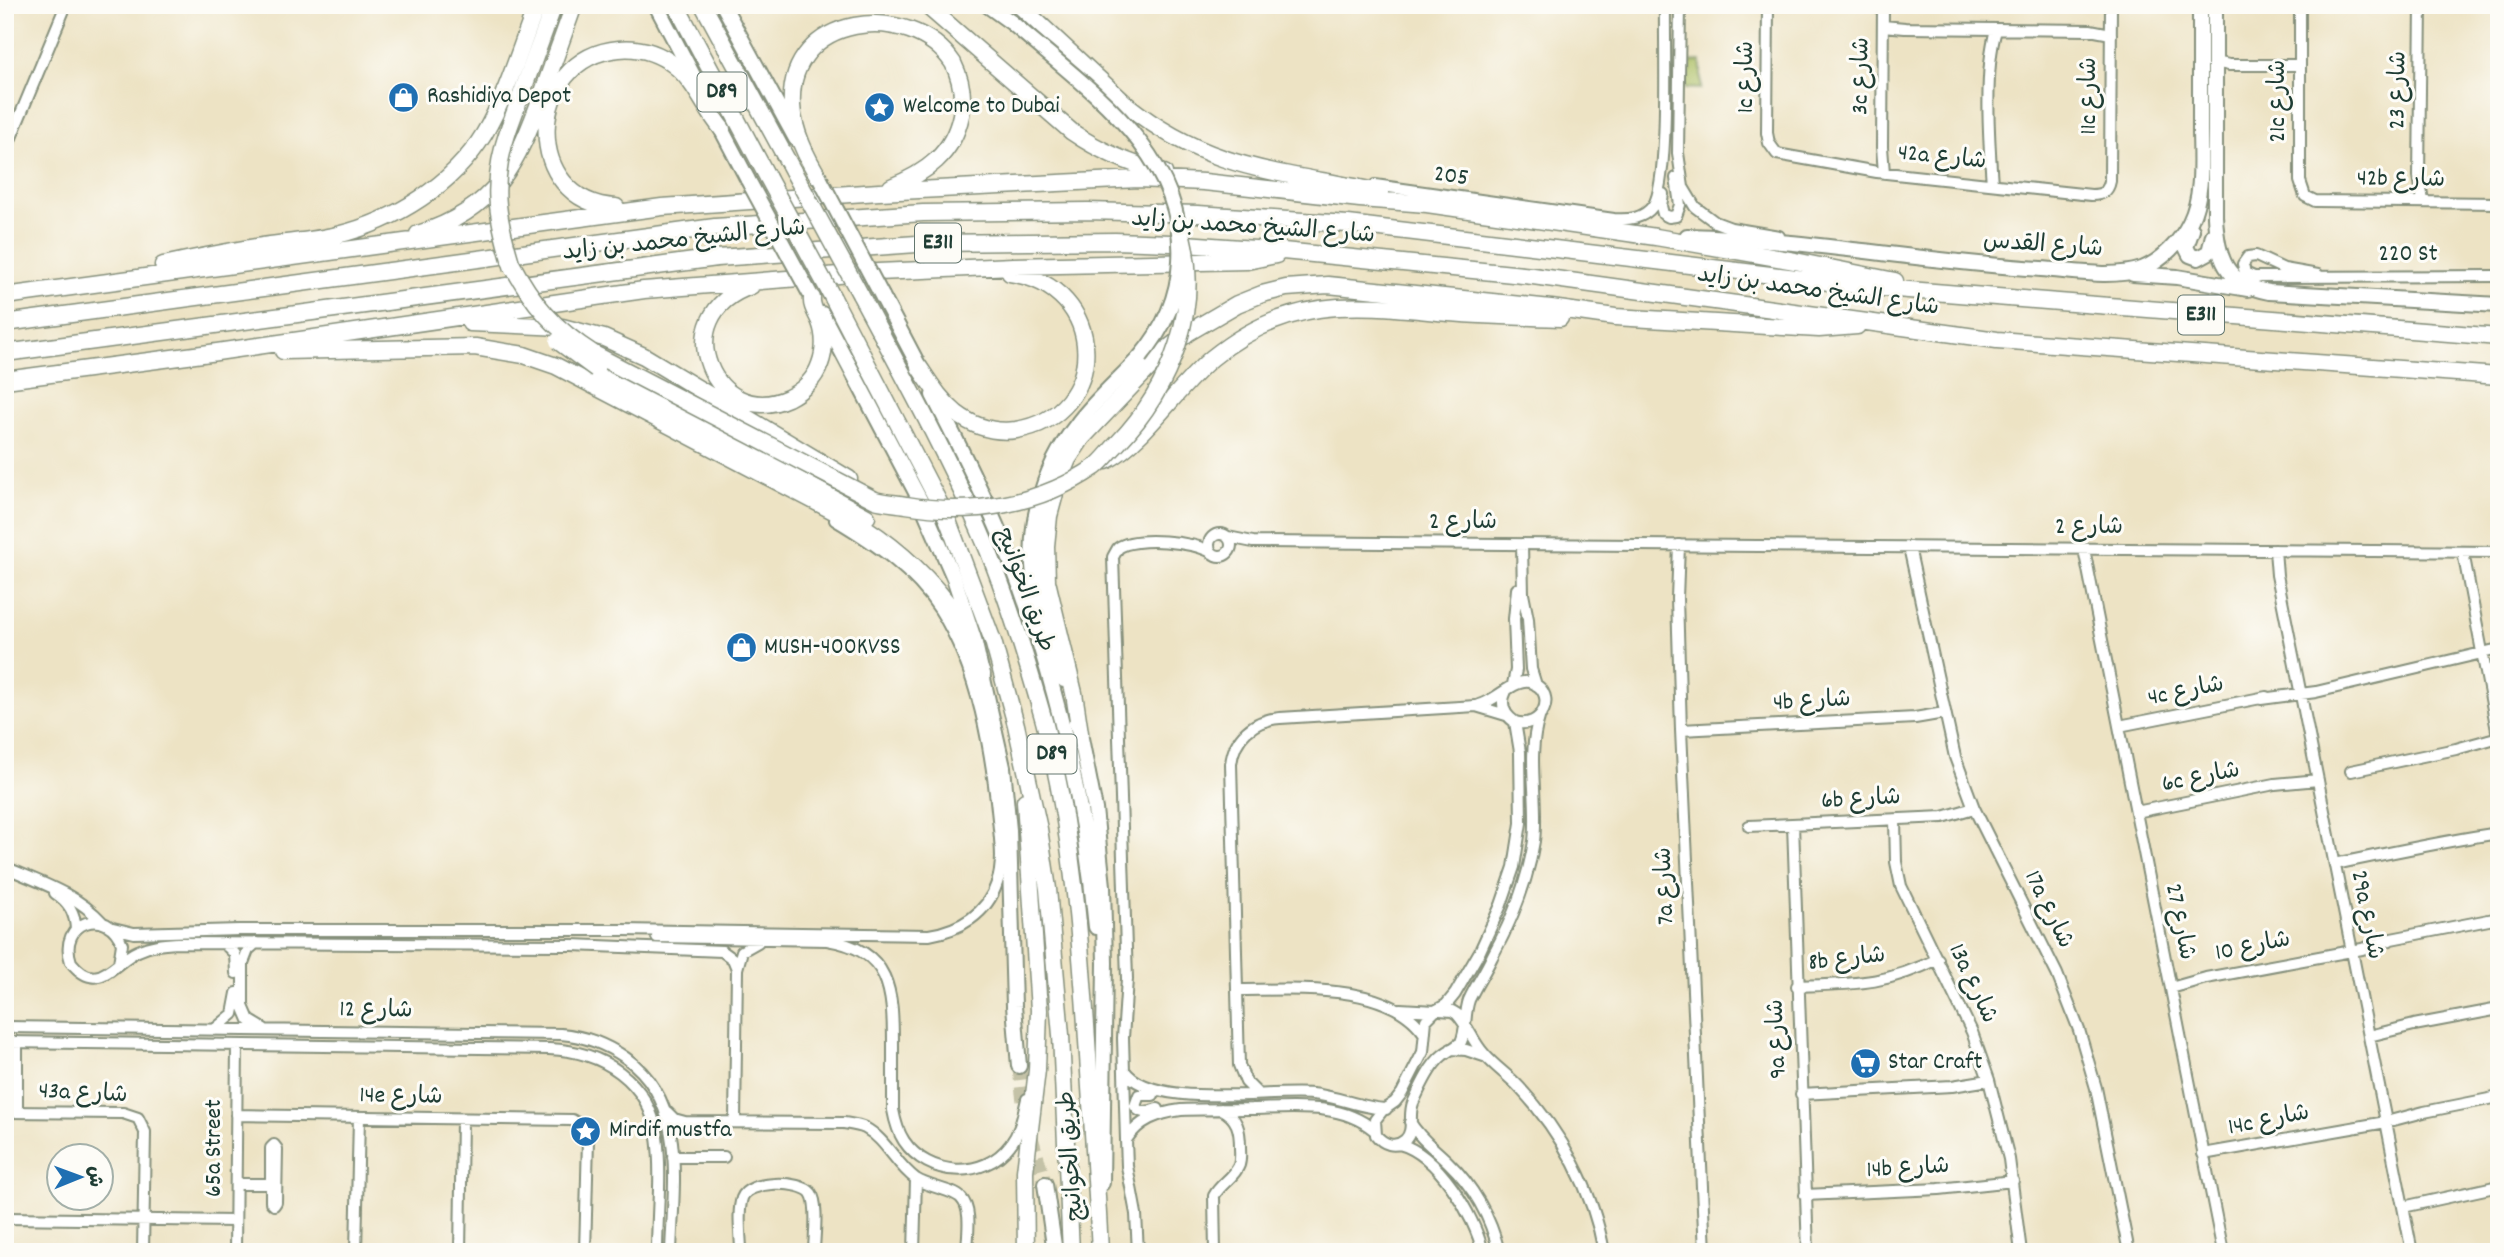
<svg xmlns="http://www.w3.org/2000/svg" width="2504" height="1257" font-family="Dekko,'Playpen Sans Arabic',sans-serif">
<style>
.green{fill:#aabd61;stroke:#647d4a;stroke-width:2}
.lines{fill:none;stroke-linecap:round;stroke-linejoin:round}
.major-tunnel{stroke:#c4c2a7;stroke-width:14;stroke-dasharray:14 7;stroke-linecap:butt}
.minor-casing{stroke:#86907c;stroke-width:14}
.major-casing{stroke:#86907c;stroke-width:18}
.highway-casing{stroke:#86907c;stroke-width:19}
.minor{stroke:#fff;stroke-width:10}
.major{stroke:#fff;stroke-width:14}
.highway{stroke:#fff;stroke-width:16}
.major-bridge-casing{stroke:#86907c;stroke-width:18;stroke-linecap:butt}
.highway-bridge-casing{stroke:#86907c;stroke-width:19;stroke-linecap:butt}
.major-bridge{stroke:#fff;stroke-width:14}
.highway-bridge{stroke:#fff;stroke-width:16}
.labels{text-anchor:middle;dominant-baseline:central;stroke-width:6;stroke-linejoin:round;paint-order:stroke}
.shield{fill:#fdfcf7;stroke:#62766e;stroke-width:2}
.shield-label{font-size:23px;font-weight:bold;fill:#1f3d34}
.street-label{font-size:24px;fill:#1f3d34;stroke:#fdfcf7}
.poi-label{font-size:24px;fill:#1f3d34;stroke:#fdfcf7;text-anchor:start}
</style>
<rect width="100%" height="100%" fill="#fdfcf7"/>
<filter id="ink" filterUnits="userSpaceOnUse"><feTurbulence type="fractalNoise" baseFrequency=".0143" numOctaves="2"/><feDisplacementMap in="SourceGraphic" scale="14" xChannelSelector="R" yChannelSelector="G"/><feConvolveMatrix kernelMatrix="1 2 1 2 8 2 1 2 1" color-interpolation-filters="sRGB"/></filter>
<filter id="wash" filterUnits="userSpaceOnUse"><feTurbulence type="fractalNoise" baseFrequency=".00686" numOctaves="4" result="noise"/><feDisplacementMap in="SourceGraphic" scale="28" xChannelSelector="R" yChannelSelector="G"/><feGaussianBlur stdDeviation="1.57" result="paint"/><feColorMatrix in="noise" values="0 0 0 0 0 0 0 0 0 0 0 0 0 0 0 0 0 1.4 0 .05"/><feComposite in="paint" operator="in"/></filter>
<g filter="url(#wash)">
<rect width="100%" height="100%" fill="#ede3c4"/>
<path class="green" d="M1701,61v28l-16,-1 1,-26z"/>
</g>
<g filter="url(#ink)">
<g class="lines">
<path class="major-tunnel" d="M1019,1066l6,47
M1031,1136l14,48"/>
<defs>
<path id="minor" d="M1680,5l-2,148 5,34 12,20 20,15 16,6 48,8
M1768,5l-1,128 2,10 8,11 100,18 214,23c11,0 17,-3 19,-14l1,-176
M1883,5l-1,142 2,26
M2300,5v176l5,15 10,5 184,2
M2421,5l-2,171 4,25
M1883,26l22,2 185,2 21,4
M2215,62l14,3h71
M5,152l61,-147
M1992,184c-3,-43 -8,-114 4,-154
M1375,185l239,34c15,1 29,0 39,-13 17,-24 11,-165 12,-201
M1663,194l-2,12 2,8 6,3 7,-1 4,-11 -4,-27
M2318,275l-34,-6 -28,-13 -8,1 -5,7 2,9 9,4 245,-1
M1209 545a11 11 0 1 1 22 0a11 11 0 1 1-22 0Z
M1228,537l25,5 1246,10
M1522,544l1,50 5,25 3,50 5,16
M1679,545l-2,53 4,132 24,522
M1909,547l46,210 19,51 83,166 22,56 17,58 33,164
M2084,549l139,703
M2275,550l2,25 135,677
M2463,552l36,189
M1513,684l3,-14 -2,-51 3,-30
M2261,699l55,-7 183,-43
M1479,705c19,-5 37,-29 54,-22 25,12 9,47 -18,39 -12,-8 -15,-19 -9,-31
M1515,722l5,30 1,71 -7,44 -13,38 -21,46 -25,43 -9,11 -11,6 -9,9 -3,32 -21,41 -7,9 -13,9 -7,9 1,15c7,9 19,14 29,5 10,-9 3,-25 8,-37 7,-15 17,-38 30,-48 6,-5 12,-7 18,-13 6,-13 3,-28 8,-42 7,-15 16,-28 23,-43 19,-35 36,-76 42,-116 5,-40 -8,-84 5,-123
M2119,726l147,-29
M1681,730l234,-12 29,-5
M2351,771l105,-22 43,-12
M2136,812l139,-28 43,-4
M1895,820l1,42 5,24 71,146 17,48 20,79 12,93
M1793,824l15,428
M1749,826l194,-9 31,-9
M2335,864c55,-11 108,-23 164,-31
M5,867c36,16 70,26 97,55
M55,893c14,9 20,20 21,36
M113,928l21,5 105,-3h384l306,5c31,-5 58,-21 68,-52 7,-20 3,-43 1,-64 -7,-70 -20,-149 -58,-209 -26,-40 -65,-66 -105,-90
M657,937l170,3c64,10 66,51 66,105 0,22 0,44 0,65 2,11 5,22 11,31 24,36 80,39 106,4 11,-14 13,-30 17,-46
M2386,940l113,-22
M224,943l11,11 1,19
M256,943l-8,7 -5,13v43l6,14 15,9
M119,963l3,-19c-14,-40 -65,-22 -51,18 27,34 42,0 67,-11 12,-6 25,-7 39,-8l395,2 150,6 11,8 4,10
M1797,986c58,-2 88,-1 141,-27
M2171,988l35,-10 156,-29 28,-9
M1237,990c55,0 151,-9 187,43
M1400,1009l35,2
M1440,1010l12,1 5,3c11,12 16,28 27,40 10,12 24,21 35,33 43,46 74,103 85,165
M5,1027l556,7c24,2 45,10 65,24 62,44 47,127 45,194
M214,1030l19,-16 4,-21
M2369,1036l45,-11 85,-16
M5,1042l544,7c54,2 100,32 108,88 5,37 0,77 0,115
M17,1042v70
M1451,1049l15,1 18,6
M1124,1070c27,40 142,20 188,24 25,2 49,14 74,15
M1258,1094l-12,-12 -7,-17 -8,-301c3,-27 22,-44 49,-46l196,-12 30,9
M1801,1094l151,-8 37,-6
M1153,1095h-14l-4,11c6,10 14,5 23,3
M5,1112l118,1 15,5 7,14 -2,120
M667,1112l7,7 11,3 159,1c6,1 15,2 21,5 21,11 31,37 51,51 12,8 38,11 45,19 12,12 6,39 6,54
M236,1115l336,5 11,7 5,13 -3,112
M735,1122l2,-153 5,-18 16,-9
M1410,1122c10,17 25,27 38,40 25,24 43,56 51,90
M1126,1140c13,-20 32,-27 55,-30 23,-1 47,-1 71,-1 41,-1 89,-7 122,21
M1399,1144c39,10 75,71 84,108
M274,1145l3,4 -1,53 -2,3 -3,-3v-54z
M2203,1154l183,-32 38,-10 75,-15
M673,1157h51
M236,1184h35
M1805,1195l134,-6 74,-8
M2403,1207l96,-21
M5,1218l230,3
M235,1252l2,-207
M356,1252l3,-135
M460,1252l2,-133
M741,1252c0,-16 -4,-39 1,-54 6,-18 59,-18 69,-5 8,11 3,45 3,59
M914,1252l2,-73
M1138,1252l-2,-38 -9,-48 -1,-26 -3,-102 4,-59 -14,-422 5,-9c16,-12 78,-7 94,5
M1215,1252l-1,-56c6,-12 21,-19 25,-31 2,-6 1,-12 1,-18 0,-17 -2,-29 -19,-38"/>
<path id="major" d="M656,5l40,76
M723,5l73,134
M987,5l25,18
M2215,5v211c2,40 9,68 54,76l230,13
M717,121l31,59
M2192,230l-6,17 4,8 8,3 11,-6 4,-17
M1687,236c118,3 236,26 354,33 31,2 70,10 101,0 20,-8 39,-28 48,-47 14,-28 10,-64 10,-95 0,-40 0,-81 0,-122
M2133,274l44,3 71,12
M882,296l42,80
M822,314l98,186 34,78 20,61 29,128 6,63 5,176 5,60
M933,395c26,50 52,101 73,154 48,121 78,249 90,378
M1064,680c-9,-29 -21,-57 -27,-87 -13,-60 3,-122 41,-170 18,-24 42,-44 62,-66
M1076,723l4,10 15,76 8,77 2,77 -3,220
M1045,1184l10,68"/>
<path id="highway" d="M676,5l92,173
M703,5l90,166
M926,5l146,127c29,20 58,32 92,41
M1019,5l108,100c84,67 154,66 253,87
M509,128l45,-123
M820,179c-13,-20 -27,-49 -28,-74 -5,-92 119,-105 161,-42 8,16 11,34 8,52 -8,39 -35,58 -70,72
M616,207c-95,-4 -91,-150 3,-158 20,-2 39,4 55,16 21,16 31,44 48,64
M418,234c78,-24 100,-71 125,-142 10,-29 21,-58 31,-87
M163,265c34,-7 67,-14 100,-19 25,-4 50,-5 74,-11 58,-14 116,-50 147,-101 23,-39 36,-86 53,-129
M751,286c-87,30 -36,145 37,112 14,-7 27,-19 32,-34 5,-13 5,-29 0,-42 -3,-8 -9,-15 -8,-24
M860,294c45,84 91,168 128,256 22,55 40,114 56,171 29,110 37,222 44,335 4,65 9,131 12,196
M5,296l657,-89 217,-15 259,-13 66,3 156,17 67,5 229,33 139,24 100,20
M833,298l114,220 46,123 23,84 23,104 9,60 13,146 10,217
M5,323l710,-96 208,-14 165,-2 110,3 150,10 523,63 628,50
M470,323l92,4 42,11 40,18 205,123
M283,351l192,-4 49,8 32,11 308,161c37,24 67,52 92,88
M5,353l712,-95 214,-15 184,-2 56,2 112,8 250,25 464,64 502,36
M919,367c11,16 21,33 37,46 17,13 38,20 60,17 94,-15 93,-143 -6,-157
M596,369l271,148
M5,380l205,-27 434,-63 234,-18 135,-6 234,-5 29,-6
M1106,461c38,-20 71,-74 106,-103 79,-64 144,-54 237,-45 37,3 74,4 111,5
M952,605l30,69
M1080,733l-6,-40 -27,-112 -1,-35 3,-30 8,-30 11,-27 14,-21 84,-88 23,-18 48,-28 25,-10 24,-6 42,-3 223,23 64,9 204,12 38,-3
M1025,801l14,209 -2,60 -12,101 1,81"/>
</defs>
<use href="#minor" class="minor-casing"/>
<use href="#major" class="major-casing"/>
<use href="#highway" class="highway-casing"/>
<use href="#minor" class="minor"/>
<use href="#major" class="major"/>
<use href="#highway" class="highway"/>
<defs>
<path id="major-bridge" d="M1012,23c72,63 175,130 168,238 -2,36 -16,68 -40,96
M820,179l62,117
M748,180l62,114"/>
<path id="highway-bridge" d="M509,128c-19,55 -13,87 4,141
M793,171l67,123
M768,178l65,120
M510,261c22,42 44,68 84,93l281,146c10,3 21,3 31,5 65,11 134,0 189,-38 8,-6 15,-16 22,-23 54,-56 86,-137 63,-215
M558,341l38,28"/>
</defs>
<use href="#major-bridge" class="major-bridge-casing"/>
<use href="#highway-bridge" class="highway-bridge-casing"/>
<use href="#major-bridge" class="major-bridge"/>
<use href="#highway-bridge" class="highway-bridge"/>
</g>
</g>
<defs>
<symbol id="shop-disc" viewBox="-11 -11 22 22"><circle r="9.5" fill="#1f6fb2" stroke="#fdfcf7"/><path d="M-5-2.5h2.3a2.7 3.5 0 0 1 5.4 0H5L5.5 6h-11ZM-1.5-2.5h3a1.5 2.3 0 0 0-3 0Z" fill="#fff"/></symbol>
<symbol id="sight-disc" viewBox="-11 -11 22 22"><circle r="9.5" fill="#1f6fb2" stroke="#fdfcf7"/><path d="M0-6L1.8-2.2L6-1.7L2.9 1.2L3.7 5.4L0 3.3L-3.7 5.4L-2.9 1.2L-6-1.7L-1.8-2.2Z" fill="#fff"/></symbol>
<symbol id="supermarket-disc" viewBox="-11 -11 22 22"><circle r="9.5" fill="#1f6fb2" stroke="#fdfcf7"/><path d="M-6-5.5h2.5l.6 2H6L4.5 2H-2.5L-4.4-4H-6ZM-1.5 3.2a1.3 1.3 0 1 0 .1 0ZM3 3.2a1.3 1.3 0 1 0 .1 0Z" fill="#fff"/></symbol>
</defs>
<g fill-rule="evenodd">
<use href="#shop-disc" x="386" y="80" width="35" height="35"/>
<use href="#sight-disc" x="862" y="90" width="35" height="35"/>
<use href="#shop-disc" x="724" y="630" width="35" height="35"/>
<use href="#supermarket-disc" x="1848" y="1046" width="35" height="35"/>
<use href="#sight-disc" x="568" y="1114" width="35" height="35"/>
</g>
<g class="labels">
<g class="shield">
<rect x="697.5" y="72.5" width="49" height="39" rx="5"/>
<rect x="915" y="223.5" width="46" height="39" rx="5"/>
<rect x="2178" y="295.5" width="46" height="39" rx="5"/>
<rect x="1027.5" y="734.5" width="49" height="39" rx="5"/>
</g>
<g class="shield-label">
<text x="722" y="92">D89</text>
<text x="938" y="243">E311</text>
<text x="2201" y="315">E311</text>
<text x="1052" y="754">D89</text>
</g>
<g class="street-label">
<text transform="translate(1862 76) rotate(-89)">3c شارع</text>
<text transform="translate(1747 77) rotate(-90)">1c شارع</text>
<text transform="translate(2399 90) rotate(-89)">شارع 23</text>
<text transform="translate(2090 96) rotate(-90)">11c شارع</text>
<text transform="translate(2279 101) rotate(-90)">21c شارع</text>
<text transform="translate(1942 158) rotate(6)">42a شارع</text>
<text transform="translate(1451 177) rotate(8)">205</text>
<text transform="translate(2401 180) rotate(1)">42b شارع</text>
<text transform="translate(1253 228) rotate(4)">شارع الشيخ محمد بن زايد</text>
<text transform="translate(684 241) rotate(-6)">شارع الشيخ محمد بن زايد</text>
<text transform="translate(2043 246) rotate(4)">شارع القدس</text>
<text x="2408" y="255">220 St</text>
<text transform="translate(1818 292) rotate(8)">شارع الشيخ محمد بن زايد</text>
<text x="1463" y="523">شارع 2</text>
<text x="2089" y="528">شارع 2</text>
<text transform="translate(1024 590) rotate(70)">طريق الخوانيج</text>
<text transform="translate(2186 692) rotate(-11)">4c شارع</text>
<text transform="translate(1812 702) rotate(-3)">4b شارع</text>
<text transform="translate(2201 778) rotate(-11)">6c شارع</text>
<text transform="translate(1861 800) rotate(-3)">6b شارع</text>
<text transform="translate(1666 886) rotate(-92)">7a شارع</text>
<text transform="translate(2048 910) rotate(64)">17a شارع</text>
<text transform="translate(2366 915) rotate(79)">29a شارع</text>
<text transform="translate(2179 922) rotate(79)">شارع 27</text>
<text transform="translate(2253 947) rotate(-11)">شارع 10</text>
<text transform="translate(1847 960) rotate(-6)">8b شارع</text>
<text transform="translate(1972 984) rotate(65)">13a شارع</text>
<text transform="translate(376 1011) rotate(1)">شارع 12</text>
<text transform="translate(1778 1039) rotate(-92)">9a شارع</text>
<text transform="translate(83 1094) rotate(3)">43a شارع</text>
<text transform="translate(401 1097) rotate(1)">14e شارع</text>
<text transform="translate(2269 1121) rotate(-11)">14c شارع</text>
<text transform="translate(215 1148) rotate(-90)">65a Street</text>
<text transform="translate(1072 1156) rotate(-94)">طريق الخوانيج</text>
<text transform="translate(1908 1169) rotate(-3)">14b شارع</text>
</g>
<g class="poi-label">
<text x="427" y="97">Rashidiya Depot</text>
<text x="903" y="107">Welcome to Dubai</text>
<text x="764" y="648">MUSH-400KVSS</text>
<text x="1888" y="1063">Star Craft</text>
<text x="609" y="1131">Mirdif mustfa</text>
</g>
</g>
<rect width="2504" height="1257" fill="none" stroke="#fdfcf7" stroke-width="28"/>
<g transform="translate(80 1177) rotate(89)"><circle r="33" fill="#fdfcf7" stroke="#a4b0a9" stroke-width="2"/>
<path d="M0-5L12 26L0 18L-12 26Z" fill="#1f6fb2"/>
<text y="-10" font-size="19" font-weight="bold" text-anchor="middle" fill="#1f3d34">ش</text>
</g>
</svg>
